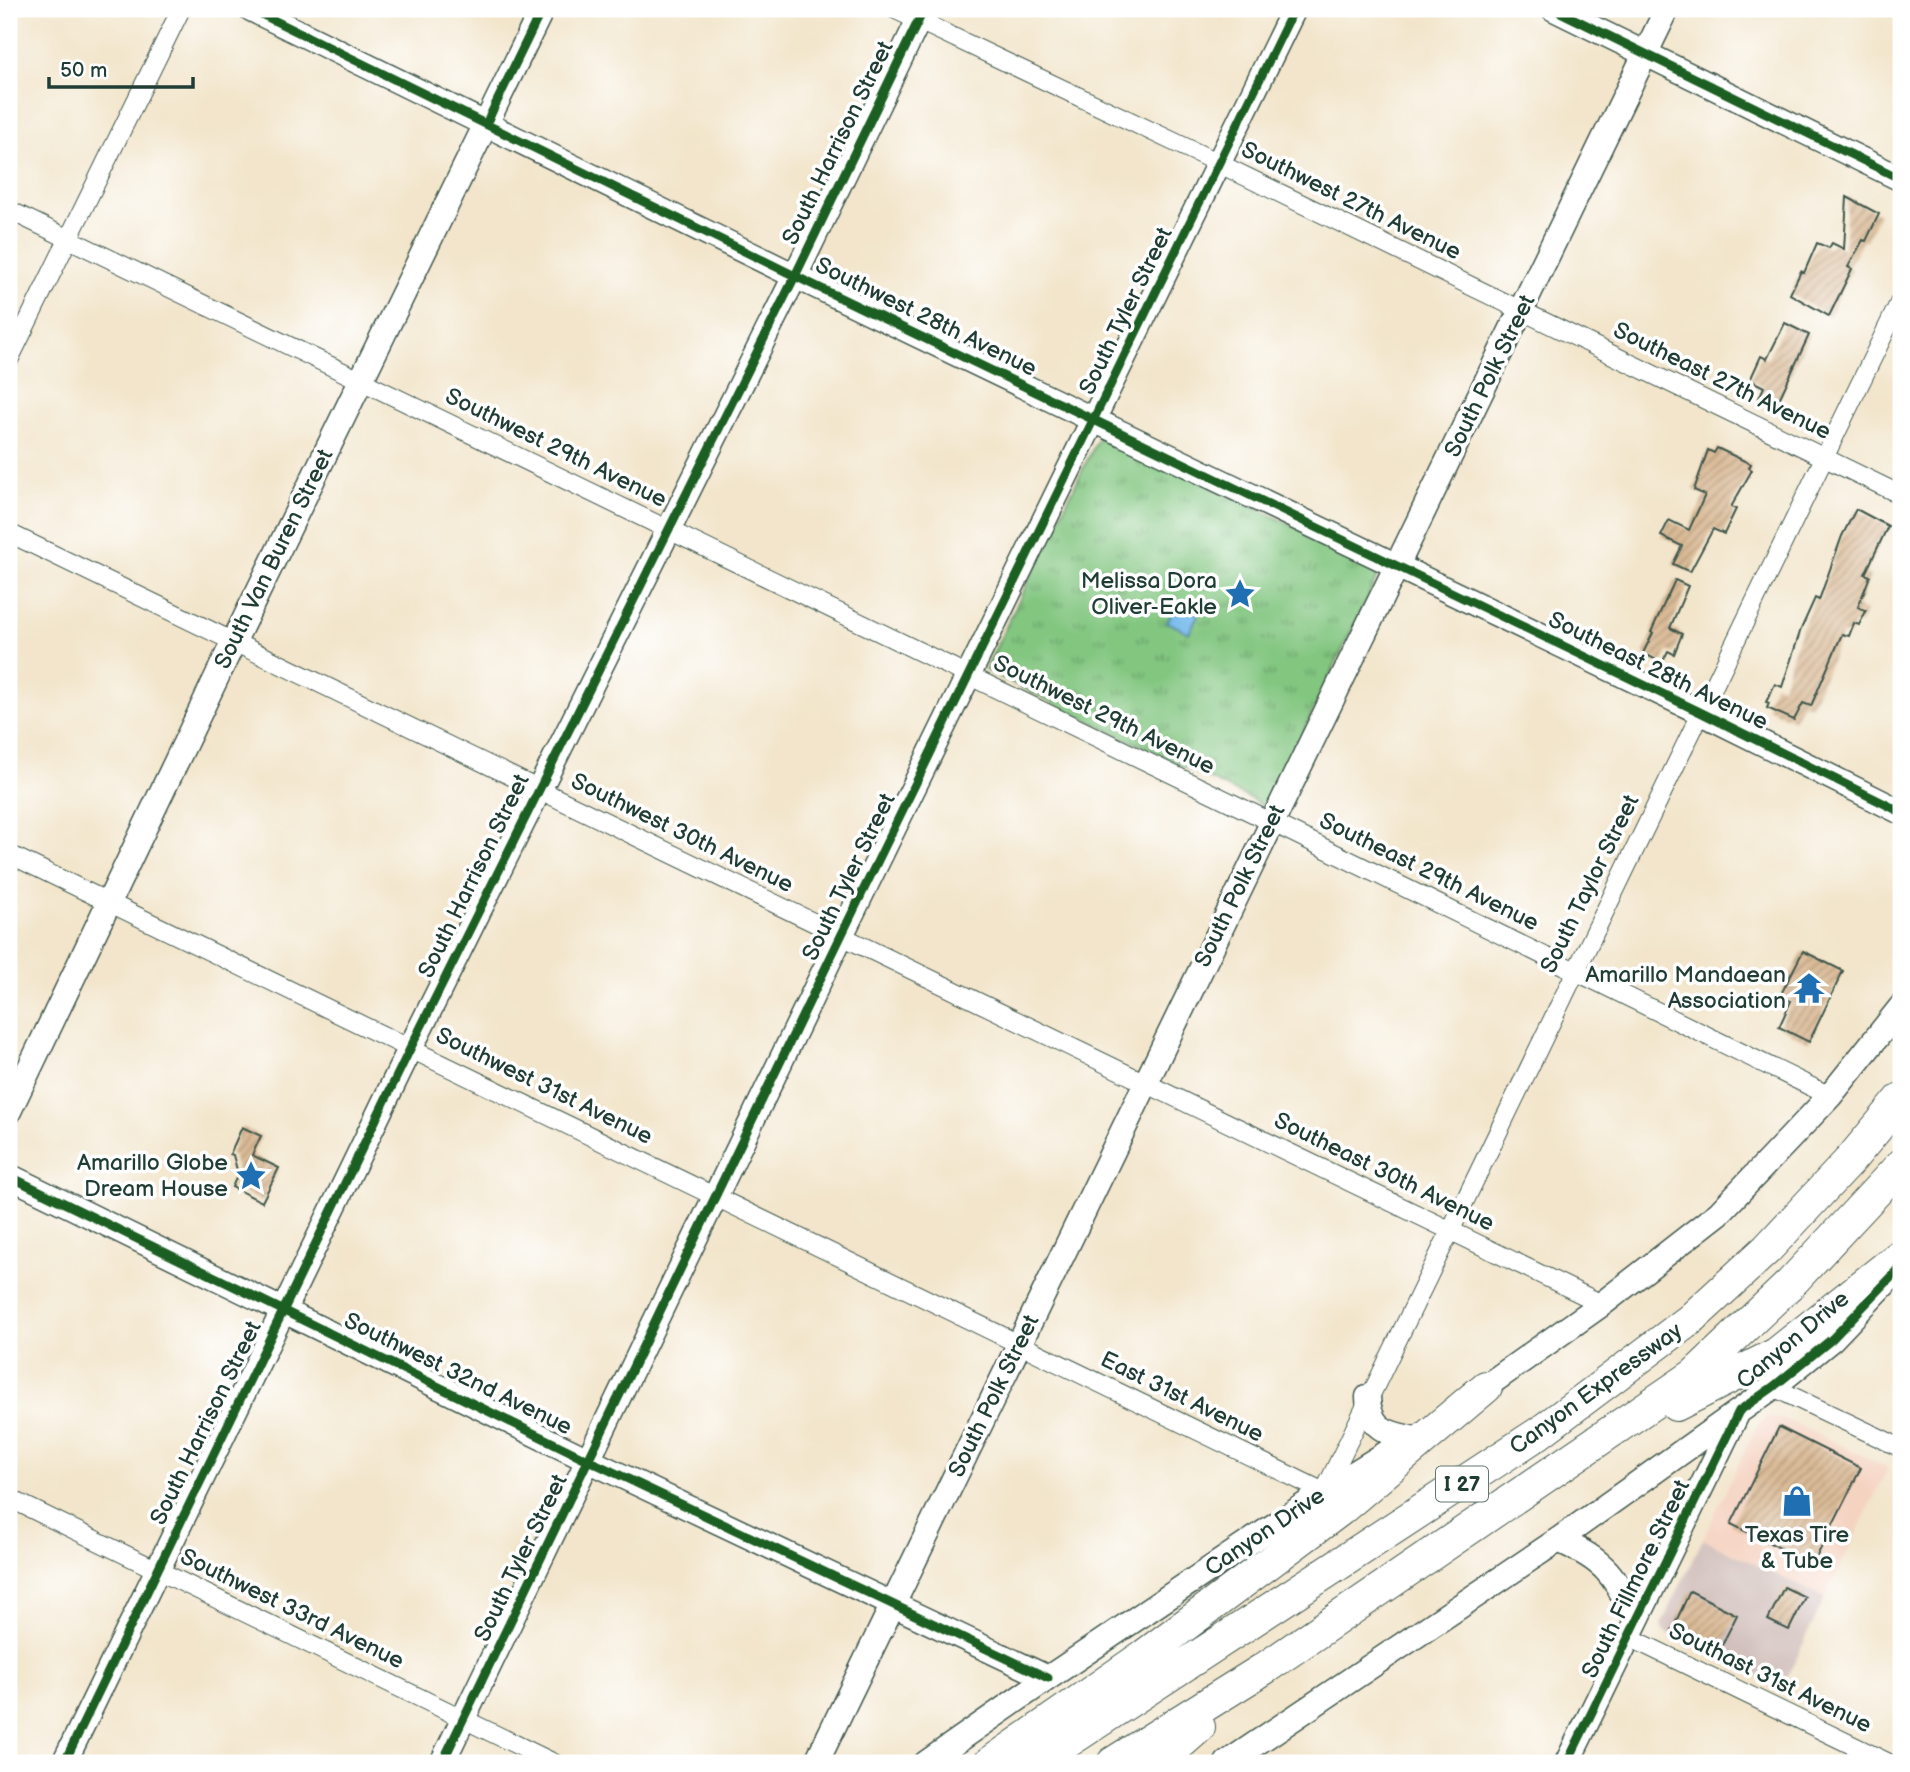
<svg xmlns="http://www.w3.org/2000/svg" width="1910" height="1772" font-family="'Balsamiq Sans',sans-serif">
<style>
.built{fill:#f5d3c1}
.industrial{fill:#d1c0bc}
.park{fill:url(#park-tufts);stroke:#50825a;stroke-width:2}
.water{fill:#77baed;stroke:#4b7c90;stroke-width:2}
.building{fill:url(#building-hatch)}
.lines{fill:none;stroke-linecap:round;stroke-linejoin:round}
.street-casing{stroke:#3f564b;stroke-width:20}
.secondary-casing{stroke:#3f564b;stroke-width:27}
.highway-casing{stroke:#3f564b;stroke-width:34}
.street{stroke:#fff;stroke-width:18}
.secondary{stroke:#fff;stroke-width:24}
.highway{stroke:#fff;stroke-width:32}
.cycleway-casing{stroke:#fff;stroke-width:13}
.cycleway{stroke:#1b5e20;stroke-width:9}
.labels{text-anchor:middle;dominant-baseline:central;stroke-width:7;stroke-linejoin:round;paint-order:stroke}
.shield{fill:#fff;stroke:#627771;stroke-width:2}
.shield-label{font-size:21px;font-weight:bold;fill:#1f3d34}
.street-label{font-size:23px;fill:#1f3d34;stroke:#fff}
.poi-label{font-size:23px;fill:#1f3d34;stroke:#fff;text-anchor:end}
</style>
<defs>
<pattern id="park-tufts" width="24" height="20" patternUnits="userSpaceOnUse" patternTransform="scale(1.75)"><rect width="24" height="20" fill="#82c680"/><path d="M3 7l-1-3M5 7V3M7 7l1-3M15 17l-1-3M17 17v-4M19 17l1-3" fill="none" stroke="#6aa26a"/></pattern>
<pattern id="building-hatch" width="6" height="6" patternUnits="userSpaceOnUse" patternTransform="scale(1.75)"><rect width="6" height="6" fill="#dbbb97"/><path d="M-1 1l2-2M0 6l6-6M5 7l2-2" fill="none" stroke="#b1997c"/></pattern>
</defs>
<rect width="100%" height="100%" fill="#fff"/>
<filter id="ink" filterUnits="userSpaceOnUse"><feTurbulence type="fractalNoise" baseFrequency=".0143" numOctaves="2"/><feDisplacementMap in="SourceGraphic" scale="14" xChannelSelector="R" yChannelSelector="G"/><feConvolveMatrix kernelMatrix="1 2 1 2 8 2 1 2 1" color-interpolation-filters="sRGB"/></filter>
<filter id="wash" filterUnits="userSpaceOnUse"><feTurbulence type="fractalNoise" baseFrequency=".00686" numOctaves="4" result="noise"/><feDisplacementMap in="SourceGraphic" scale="28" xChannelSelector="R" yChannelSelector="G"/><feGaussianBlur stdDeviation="1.57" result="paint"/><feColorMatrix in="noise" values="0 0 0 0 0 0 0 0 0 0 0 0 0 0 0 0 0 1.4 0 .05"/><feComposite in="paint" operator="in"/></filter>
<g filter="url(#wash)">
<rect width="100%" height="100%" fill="#f2e5cb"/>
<path class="built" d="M1767,1417h14l107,51 -63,130 -122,-59 53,-112z"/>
<path class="industrial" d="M1703,1539l122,59 -43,90 -119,-57 -2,-6z"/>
<path class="park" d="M1101,432l280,137 -114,238 -282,-137z"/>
<path class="water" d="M1177,602l22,11 -10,20 -22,-11z"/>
<g id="blocks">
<path class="building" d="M1847,197l32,17 -13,27 -3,-1 -15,27 4,2 -23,47 -39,-22 11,-23 3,2 13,-30 12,5 3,-5 12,6z
M1785,323l24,12 -33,71 -17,-8 5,-11 -14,-7 11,-24 6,3z
M1717,448l34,16 -2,4 3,2 -21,37 5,2 -12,25 -11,-5 -23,43 -17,-8 9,-18 -21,-10 8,-16 20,10 16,-35 -11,-5 14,-40 6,3z
M1856,509l32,17 -23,48 5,2 -12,31 8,4 -7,14 -5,-2 -5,13 -7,-2 -31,72 -8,-3 -9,17 -27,-12 2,-5 -3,-1 9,-18 7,3 19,-58 14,-31 4,2 23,-64z
M1675,580l13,6 -18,42 12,6 -8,20 -6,-3 -6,12 -19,-10 10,-20 -2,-1z
M1803,951l40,20 -34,71 -30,-15 12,-26 -11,-5z
M242,1127l19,9 -9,19 27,13 -17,34 -30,-15 6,-13 -5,-19 -3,-1z
M1779,1427l82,41 -48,96 -82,-40z
M1784,1587l21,10 -16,33 -21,-10z
M1690,1591l47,24 -19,38 -46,-23z"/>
</g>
</g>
<g filter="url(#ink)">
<use href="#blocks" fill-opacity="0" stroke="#3f564b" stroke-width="2"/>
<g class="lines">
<defs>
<path id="street" d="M894,9l295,140 712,346
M9,210l1262,612 559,274
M9,360l172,-351
M9,533l1593,771
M9,854l1315,638 577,-1193
M1773,1387l128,61
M9,1498l545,265
M1629,1637l260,126"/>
<path id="secondary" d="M251,9l544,267 905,436 201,100
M1554,9l347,170
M9,1111l224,-468 309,-634
M9,1176l581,285 458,217
M1368,1397c1,30 16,36 43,41
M1471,1397l131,-93 117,-91 111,-117 71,-89
M1558,1540c49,21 56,35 78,81
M64,1763l346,-714 385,-773 129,-267
M442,1763l399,-827 453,-927
M816,1763l851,-1754
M926,1763l122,-85 276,-186 79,-49
M1227,1763l331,-223 215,-153 59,-48 59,-62
M1567,1763l170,-349"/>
<path id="highway" d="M1676,1405l100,-51 125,-99
M990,1763l155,-108 195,-145 146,-123
M1035,1763l504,-330 152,-114 76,-70 85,-91 49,-59
M1113,1763l152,-95 429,-293 97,-92 110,-118
M1158,1763l41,-36"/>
</defs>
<use href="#street" class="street-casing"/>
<use href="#secondary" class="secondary-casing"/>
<use href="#highway" class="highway-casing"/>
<use href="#street" class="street"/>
<use href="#secondary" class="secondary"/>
<use href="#highway" class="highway"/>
<defs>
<path id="cycleway" d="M251,9l544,267 905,436 201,100
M1554,9l347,170
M486,124l56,-115
M9,1176l581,285 458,217
M64,1763l346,-714 385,-773 129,-267
M442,1763l399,-827 453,-927
M1567,1763l172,-352 34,-24 59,-48 69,-72"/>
</defs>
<use href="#cycleway" class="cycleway-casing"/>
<use href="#cycleway" class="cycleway"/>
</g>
</g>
<defs>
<symbol id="sight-bare" viewBox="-9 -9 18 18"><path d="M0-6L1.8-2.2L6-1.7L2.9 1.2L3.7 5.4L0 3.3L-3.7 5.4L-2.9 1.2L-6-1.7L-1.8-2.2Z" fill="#1f6fb2" stroke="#fff" stroke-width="2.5" paint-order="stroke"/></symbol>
<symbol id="temple-bare" viewBox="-9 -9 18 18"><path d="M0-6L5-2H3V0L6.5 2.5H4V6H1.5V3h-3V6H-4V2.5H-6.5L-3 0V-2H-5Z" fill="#1f6fb2" stroke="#fff" stroke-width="2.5" paint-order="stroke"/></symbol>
<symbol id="shop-bare" viewBox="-9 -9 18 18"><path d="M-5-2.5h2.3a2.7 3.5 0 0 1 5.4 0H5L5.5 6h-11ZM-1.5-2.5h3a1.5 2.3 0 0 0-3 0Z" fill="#1f6fb2" stroke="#fff" stroke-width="2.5" paint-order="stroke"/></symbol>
</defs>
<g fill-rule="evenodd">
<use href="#sight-bare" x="1218" y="572" width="44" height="44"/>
<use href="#temple-bare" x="1787" y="966" width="44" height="44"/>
<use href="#sight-bare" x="229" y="1154" width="44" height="44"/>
<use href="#shop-bare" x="1775" y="1479" width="44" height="44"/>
</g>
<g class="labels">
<rect class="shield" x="1436" y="1466.5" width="52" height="35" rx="5"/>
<g class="shield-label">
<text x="1462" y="1484">I 27</text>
</g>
<g class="street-label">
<text transform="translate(838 143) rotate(-64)">South Harrison Street</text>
<text transform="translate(1351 201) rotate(26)">Southwest 27th Avenue</text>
<text transform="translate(1126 311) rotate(-64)">South Tyler Street</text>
<text transform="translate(926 317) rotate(26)">Southwest 28th Avenue</text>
<text transform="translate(1490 376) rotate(-64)">South Polk Street</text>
<text transform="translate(1722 381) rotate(26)">Southeast 27th Avenue</text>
<text transform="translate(556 448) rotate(26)">Southwest 29th Avenue</text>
<text transform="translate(274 559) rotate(-64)">South Van Buren Street</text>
<text transform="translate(1658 671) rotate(26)">Southeast 28th Avenue</text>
<text transform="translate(1104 715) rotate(26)">Southwest 29th Avenue</text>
<text transform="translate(682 833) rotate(26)">Southwest 30th Avenue</text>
<text transform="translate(1429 872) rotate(26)">Southeast 29th Avenue</text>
<text transform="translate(474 876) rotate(-64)">South Harrison Street</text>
<text transform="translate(849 877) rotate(-64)">South Tyler Street</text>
<text transform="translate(1590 884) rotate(-64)">South Taylor Street</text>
<text transform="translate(1240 886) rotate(-64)">South Polk Street</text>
<text transform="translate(544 1086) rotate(26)">Southwest 31st Avenue</text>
<text transform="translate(1384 1172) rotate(26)">Southeast 30th Avenue</text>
<text transform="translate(1793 1340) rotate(-40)">Canyon Drive</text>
<text transform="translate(458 1374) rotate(26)">Southwest 32nd Avenue</text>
<text transform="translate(1596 1389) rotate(-36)">Canyon Expressway</text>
<text transform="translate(994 1396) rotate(-64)">South Polk Street</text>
<text transform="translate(1182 1397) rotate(26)">East 31st Avenue</text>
<text transform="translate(206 1423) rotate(-64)">South Harrison Street</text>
<text transform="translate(1265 1532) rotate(-34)">Canyon Drive</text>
<text transform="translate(521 1558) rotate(-64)">South Tyler Street</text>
<text transform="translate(1636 1579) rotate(-64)">South Fillmore Street</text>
<text transform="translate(292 1609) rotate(26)">Southwest 33rd Avenue</text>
<text transform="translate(1770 1678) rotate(26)">Southast 31st Avenue</text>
</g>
<g class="poi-label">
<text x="1217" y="581">Melissa Dora<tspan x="1217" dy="26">Oliver-Eakle</tspan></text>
<text x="1786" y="975">Amarillo Mandaean<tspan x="1786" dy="26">Association</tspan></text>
<text x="228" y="1163">Amarillo Globe<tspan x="228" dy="26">Dream House</tspan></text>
<text x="1797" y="1535" text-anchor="middle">Texas Tire<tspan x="1797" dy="26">&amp; Tube</tspan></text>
</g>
</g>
<rect width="1910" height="1772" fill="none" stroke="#fff" stroke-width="35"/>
<path d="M49 77v10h144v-10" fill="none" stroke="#1f3d34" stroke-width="3.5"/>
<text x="60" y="77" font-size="21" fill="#1f3d34" stroke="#ffffff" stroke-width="5" paint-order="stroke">50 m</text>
</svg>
